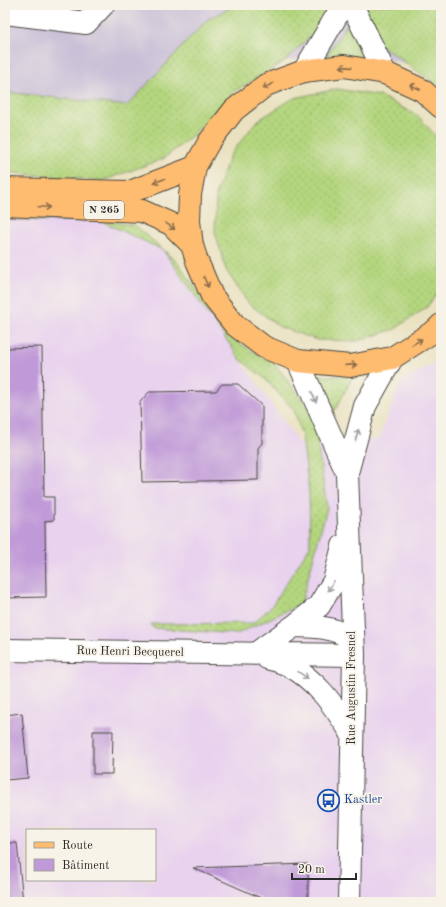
<svg xmlns="http://www.w3.org/2000/svg" width="446" height="907" font-family="'Old Standard TT',serif">
<style>
.built{fill:#e8d2ee;fill-rule:evenodd}
.industrial{fill:#c9bfd7}
.grass{fill:url(#grass-dots);stroke:#708054}
.building{fill:#c09ad8}
.lines{fill:none;stroke-linecap:round;stroke-linejoin:round}
.minor-casing{stroke:#484641;stroke-width:24}
.major-casing{stroke:#484641;stroke-width:24}
.minor{stroke:#fff;stroke-width:22}
.major{stroke:#febc70;stroke-width:22}
.oneway{stroke:#8a6c4a}
.oneway2{stroke:#a0a0a0}
.labels{text-anchor:middle;dominant-baseline:central;stroke-width:3.5;stroke-linejoin:round;paint-order:stroke}
.shield{fill:#f7f3e8;stroke:#686764;stroke-width:1}
.shield-label{font-size:11px;font-weight:bold;fill:#2b2b2b}
.street-label{font-size:12px;fill:#2b2b2b;stroke:#f7f3e8}
.transit-label{font-size:12px;fill:#164399;stroke:#f7f3e8;text-anchor:start}
</style>
<defs>
<pattern id="grass-dots" width="8" height="8" patternUnits="userSpaceOnUse"><rect width="8" height="8" fill="#b4d67e"/><path d="M2 2h.1M6 6h.1" fill="none" stroke="#9bb86d" stroke-width="1.8" stroke-linecap="round"/></pattern>
</defs>
<rect width="100%" height="100%" fill="#f7f3e8"/>
<filter id="ink" filterUnits="userSpaceOnUse"><feTurbulence type="fractalNoise" baseFrequency=".025" numOctaves="2"/><feDisplacementMap in="SourceGraphic" scale="8" xChannelSelector="R" yChannelSelector="G"/><feConvolveMatrix kernelMatrix="1 2 1 2 8 2 1 2 1" color-interpolation-filters="sRGB"/></filter>
<filter id="wash" filterUnits="userSpaceOnUse"><feTurbulence type="fractalNoise" baseFrequency=".012" numOctaves="4" result="noise"/><feDisplacementMap in="SourceGraphic" scale="16" xChannelSelector="R" yChannelSelector="G"/><feGaussianBlur stdDeviation="0.9" result="paint"/><feColorMatrix in="noise" values="0 0 0 0 0 0 0 0 0 0 0 0 0 0 0 0 0 1.4 0 .05"/><feComposite in="paint" operator="in"/></filter>
<g filter="url(#wash)">
<rect width="100%" height="100%" fill="#e9e1bf"/>
<path class="built" d="M5,220l96,1 62,29 138,196 78,-7 22,-58 40,-21v542h-436zM27,830h128v50h-128z"/>
<path class="industrial" d="M5,5h436v79l-33,-20 -57,-12 -66,9 -50,30 -42,44 -30,24 -158,1z"/>
<path class="grass" d="M236,5h93l-6,19 -38,37 -50,30 -42,44 -30,24 -61,22 -97,-9v-80l122,14 81,-87z
M365,5h76v83l-63,-45 -12,-25z
M348,22l19,36 -21,-3h-19z
M337,89l43,7 38,20 23,26v146l-14,19 -32,22 -38,12 -40,-1 -37,-13 -32,-24 -22,-33 -11,-38 1,-39 14,-38 27,-34 37,-23z
M5,219l96,1 35,6 42,37 52,75 45,26 38,50 14,94 -26,96 -64,30 -84,-6 -2,-4 102,-1 18,-16 39,-61 -1,-54 -7,-56 -8,-26 -30,-32 -24,-19 -77,-109 -62,-29 -96,-1z
M316,376h37l-18,35z"/>
<g id="blocks">
<path class="building" d="M42,347l2,150h10v23l-9,1 1,76 -41,1v-250z
M222,384h16l24,22v37l-4,5v32l-116,2 -2,-80 9,-10 67,-1z
M22,713l6,65 -23,2v-65z
M93,731h20l-1,43h-19z
M5,843h12l6,59h-18z
M308,864v38h-38l-77,-34z"/>
</g>
</g>
<g filter="url(#ink)">
<use href="#blocks" fill-opacity="0" stroke="#484641" stroke-width="1"/>
<g class="lines">
<defs>
<path id="minor" d="M352,5l33,68
M5,13l81,10 17,-18
M304,71l39,-66
M298,361l49,112
M294,626c25,1 36,0 59,13
M5,650l349,5
M255,654l39,-28 25,-20 15,-25 9,-35
M267,658c7,2 15,4 21,7 29,15 47,42 64,69
M349,902l5,-247 -7,-182 18,-67 27,-48"/>
<path id="major" d="M441,107l-19,-17 -37,-17 -41,-7 -40,5 -38,14 -32,25 -25,32 -14,25 -5,28 -1,26 3,24 5,16 15,35 23,29 29,22 34,14 52,5 42,-8 44,-28 5,-5
M5,189l125,3 65,-25
M5,205l137,6 29,13 21,21"/>
</defs>
<use href="#minor" class="minor-casing"/>
<use href="#major" class="major-casing"/>
<use href="#minor" class="minor"/>
<use href="#major" class="major"/>
</g>
<defs><path id="oneway-shaft" d="M-6 0H5M1.5-3L5.5 0L1.5 3" fill="none" stroke-width="1.6" stroke-linecap="round" stroke-linejoin="round"/></defs>
<g class="oneway">
<use href="#oneway-shaft" transform="translate(346 67) rotate(-176)"/>
<use href="#oneway-shaft" transform="translate(268 86) rotate(152)"/>
<use href="#oneway-shaft" transform="translate(415 87) rotate(-155)"/>
<use href="#oneway-shaft" transform="translate(159 181) rotate(159)"/>
<use href="#oneway-shaft" transform="translate(44 207) rotate(3)"/>
<use href="#oneway-shaft" transform="translate(170 226) rotate(35)"/>
<use href="#oneway-shaft" transform="translate(206 282) rotate(66)"/>
<use href="#oneway-shaft" transform="translate(417 342) rotate(-31)"/>
<use href="#oneway-shaft" transform="translate(351 365) rotate(-4)"/>
</g>
<g class="oneway2">
<use href="#oneway-shaft" transform="translate(314 397) rotate(67)"/>
<use href="#oneway-shaft" transform="translate(357 435) rotate(-75)"/>
<use href="#oneway-shaft" transform="translate(331 586) rotate(120)"/>
<use href="#oneway-shaft" transform="translate(303 675) rotate(34)"/>
</g>
</g>
<defs>
<symbol id="bus-ring" viewBox="-11 -11 22 22"><circle r="9.5" fill="#f7f3e8" stroke="#1a4fb4" stroke-width="1.5"/><path d="M-5-6H5V4H4V6H2V4H-2V6H-4V4H-5ZM-3.5-4V0h7V-4ZM-3.5 1.2v1.5H-2V1.2ZM2 1.2v1.5H3.5V1.2Z" fill="#1a4fb4"/></symbol>
</defs>
<g fill-rule="evenodd">
<use href="#bus-ring" x="316" y="788" width="25" height="25"/>
</g>
<g class="labels">
<rect class="shield" x="84" y="201" width="40" height="18" rx="3"/>
<g class="shield-label">
<text x="104" y="210">N 265</text>
</g>
<g class="street-label">
<text transform="translate(130 652) rotate(1)">Rue Henri Becquerel</text>
<text transform="translate(352 688) rotate(-90)">Rue Augustin Fresnel</text>
</g>
<g class="transit-label">
<text x="344" y="800">Kastler</text>
</g>
</g>
<rect width="446" height="907" fill="none" stroke="#f7f3e8" stroke-width="20"/>
<rect x="26" y="829" width="130" height="52" fill="#f7f3e8" stroke="#a5a39c"/>
<rect x="34" y="842" width="20" height="6" fill="#febc70" stroke="#a5a39c"/>
<text x="62" y="849" font-size="12" fill="#2b2b2b">Route</text>
<rect x="34" y="859" width="20" height="12" fill="#c09ad8" stroke="#a5a39c"/>
<text x="62" y="869" font-size="12" fill="#2b2b2b">Bâtiment</text>
<path d="M292 873v6h64v-6" fill="none" stroke="#2b2b2b" stroke-width="2"/>
<text x="298" y="873" font-size="12" fill="#2b2b2b" stroke="#f7f3e8" stroke-width="3" paint-order="stroke">20 m</text>
</svg>
